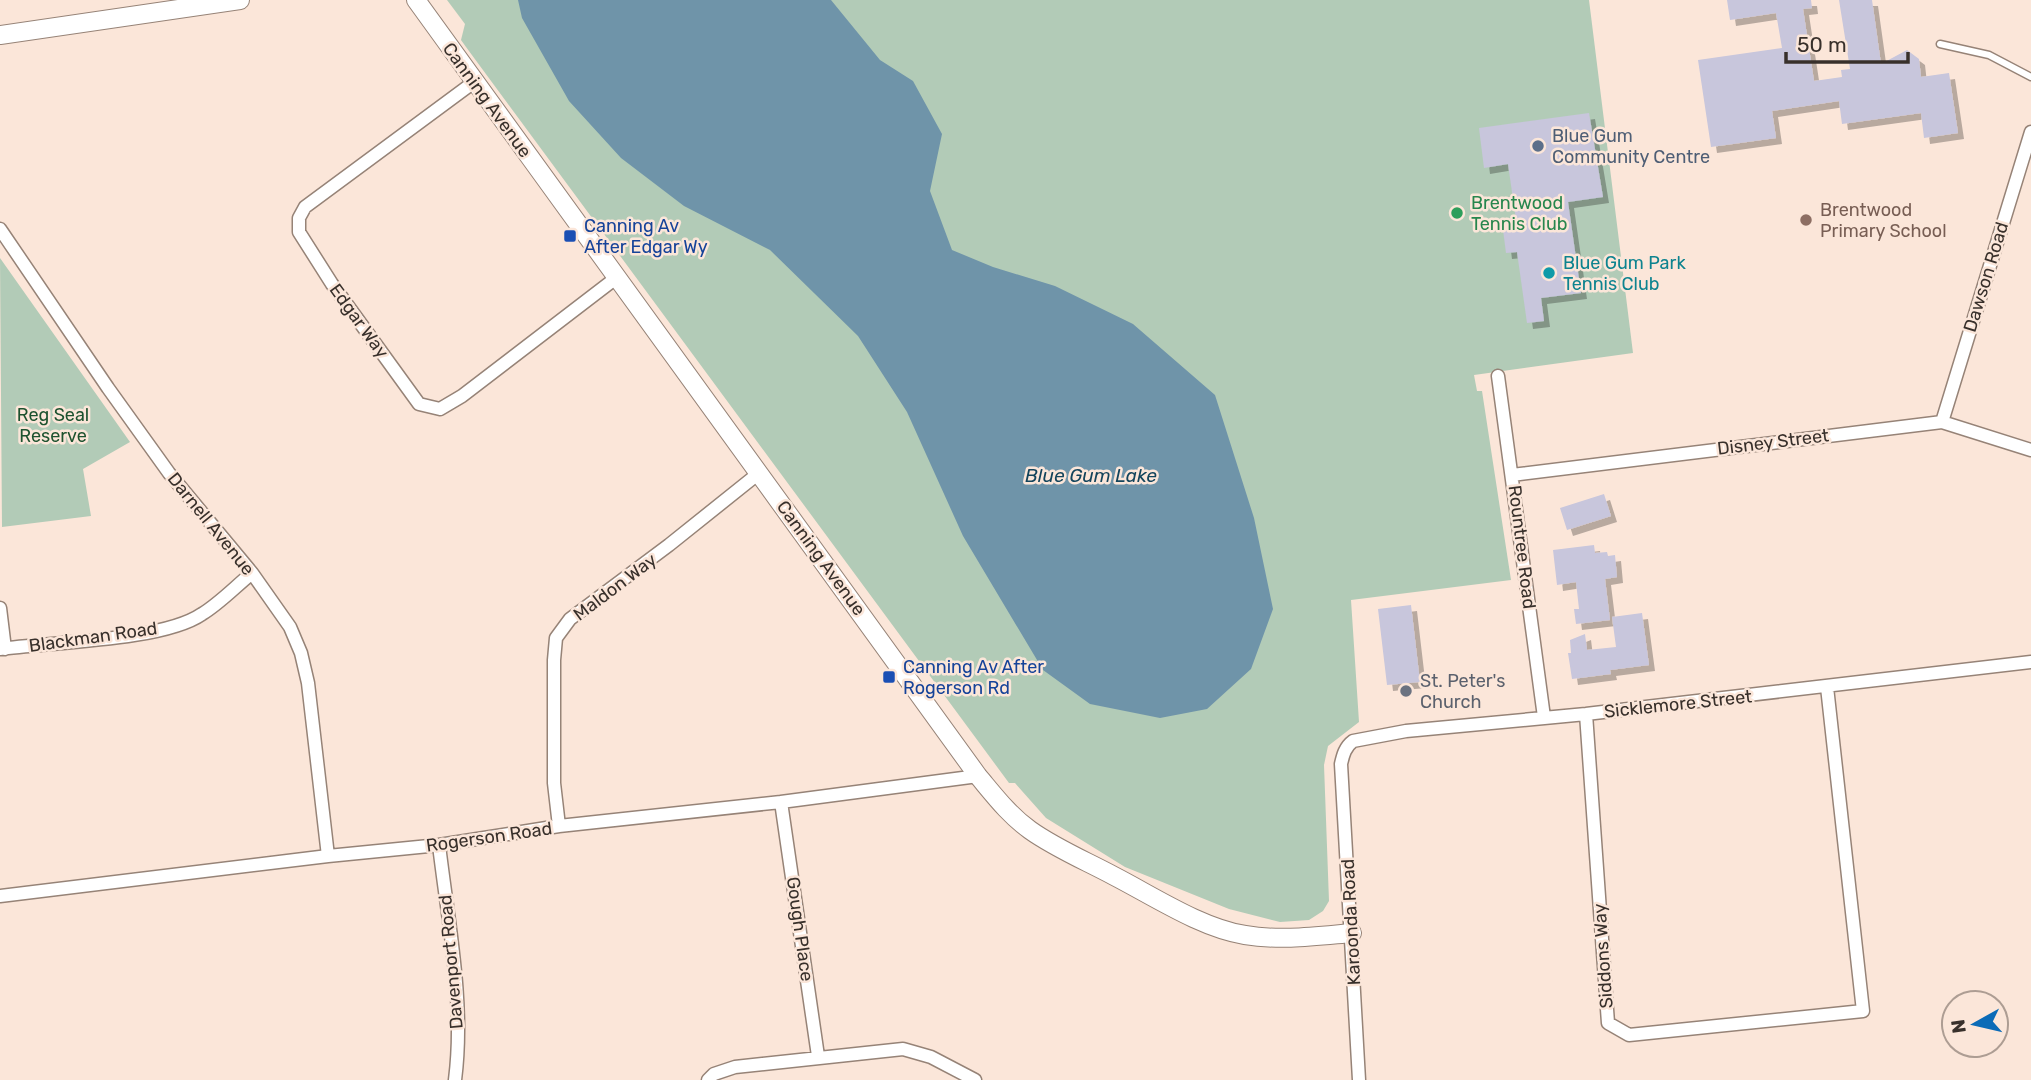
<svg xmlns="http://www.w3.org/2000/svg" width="2031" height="1080" font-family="Rubik,sans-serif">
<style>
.green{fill:#b2cbb7}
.water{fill:#6f94a9}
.building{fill:#c8c6dc;filter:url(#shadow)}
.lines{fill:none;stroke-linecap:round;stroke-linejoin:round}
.lane-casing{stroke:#968377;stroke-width:9}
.street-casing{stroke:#968377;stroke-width:15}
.secondary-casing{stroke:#968377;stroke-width:20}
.lane{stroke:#fff;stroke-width:6}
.street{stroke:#fff;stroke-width:12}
.secondary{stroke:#fff;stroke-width:18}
.service-dot{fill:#5c6f8a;stroke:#fbe6d9;stroke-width:2.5}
.leisure-dot{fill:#2e9e5b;stroke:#fbe6d9;stroke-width:2.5}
.education-dot{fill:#8d6e63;stroke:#fbe6d9;stroke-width:2.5}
.transit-dot{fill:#1a4fb4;stroke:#fbe6d9;stroke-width:2.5}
.culture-dot{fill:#0f9aa8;stroke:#fbe6d9;stroke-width:2.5}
.worship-dot{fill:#6b7280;stroke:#fbe6d9;stroke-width:2.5}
.labels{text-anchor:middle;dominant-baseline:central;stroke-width:5;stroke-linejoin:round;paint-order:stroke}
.street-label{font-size:18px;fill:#38302b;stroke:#fbe6d9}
.service-label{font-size:18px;fill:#4e5e75;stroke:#fbe6d9;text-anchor:start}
.leisure-label{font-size:18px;fill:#27864d;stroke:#fbe6d9;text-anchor:start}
.education-label{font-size:18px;fill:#785e54;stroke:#fbe6d9;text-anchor:start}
.transit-label{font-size:18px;fill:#164399;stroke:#fbe6d9;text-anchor:start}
.culture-label{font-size:18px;fill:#0d838f;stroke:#fbe6d9;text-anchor:start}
.park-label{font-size:18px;fill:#1d522f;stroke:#fbe6d9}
.worship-label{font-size:18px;fill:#5b616d;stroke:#fbe6d9;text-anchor:start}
.water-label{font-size:19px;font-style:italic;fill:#13445c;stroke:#fbe6d9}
</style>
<defs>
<filter id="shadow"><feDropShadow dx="6" dy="6" stdDeviation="0" flood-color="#0004"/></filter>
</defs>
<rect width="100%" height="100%" fill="#fbe6d9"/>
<path class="green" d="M447,0h1142l44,353 -159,22 3,16h5l29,189 -160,20 8,122 -31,24 -4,19 5,136 -6,10 -14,9 -29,2 -51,-13 -104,-42 -79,-49 -31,-35h-6l-543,-736 -5,-7 4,-16z
M0,258l130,184 -47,27 8,47 -89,11z"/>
<path class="water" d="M518,0h313l49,60 33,21 29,53 -12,57 22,59 41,17 62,19 78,38 82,71 39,123 19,91 -22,60 -44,40 -47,9 -70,-14 -47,-34 -80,-134 -56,-124 -49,-76 -88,-86 -86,-44 -63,-48 -52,-57 -47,-83z"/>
<path class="building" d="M1727,0h84l1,8 -9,1 11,72 28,-4 -1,-7 9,-1 -11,-69h33l9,64 26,-14 12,9 2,18 28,-4 9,60 -34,5 -3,-25 -79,11 -3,-23 -67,10 4,27 -65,9 -13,-87 84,-12 -6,-35 -46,7z
M1589,113l14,84 -35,5 13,91 -40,5 3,23 -17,2 -10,-71 -11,1 -4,-31 14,-2 -8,-56 -24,4 -5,-40z
M1604,494l7,22 -44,14 -7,-22z
M1594,545l1,8 12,-1 1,4 7,-1 2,22 -12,2 5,41 -34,4 -2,-15h5l-3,-27 -19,3 -4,-35z
M1411,605l9,77 -33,3 -9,-76z
M1642,613l7,52 -39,5 1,4 -39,5 -4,-26h3l-1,-13 15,-6 2,16 29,-3 -4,-30z"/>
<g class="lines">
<defs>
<path id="lane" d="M1940,44l49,11 42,22"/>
<path id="street" d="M474,82l-169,125 -6,11v14l33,52 87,120 21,5 22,-13 154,-118
M0,229l108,159 61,85 83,100 38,54 11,26 7,30 20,173
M1498,376l46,341
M1942,422l89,-290
M1512,475l430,-53 89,28
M0,608l5,41
M0,649c50,-7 163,-8 202,-35 18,-11 34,-28 50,-41
M1586,714l22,309 21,12 234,-24 -36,-324
M781,802l37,254
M559,826l-5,-43v-123l2,-22 14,-19 99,-74 90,-72
M439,845c9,77 26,158 16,235
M0,896l328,-40 111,-11 120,-19 222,-24 197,-26
M708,1080l6,-6 21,-7 168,-18 28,8 44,23
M1359,1080l-18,-316c2,-9 4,-17 12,-23l53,-10 180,-17 445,-52"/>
<path id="secondary" d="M416,0l562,776c16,19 31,39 52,54 25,18 56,31 84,46 39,20 87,52 131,59 35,6 72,1 107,-2
M0,35l240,-35"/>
</defs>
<use href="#lane" class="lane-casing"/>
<use href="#street" class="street-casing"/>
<use href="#secondary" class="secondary-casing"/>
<use href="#lane" class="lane"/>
<use href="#street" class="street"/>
<use href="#secondary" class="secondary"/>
</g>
<circle class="service-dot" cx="1538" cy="146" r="7"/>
<circle class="leisure-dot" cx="1457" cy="213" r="7"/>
<circle class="education-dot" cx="1806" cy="220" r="7"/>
<g class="transit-dot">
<rect x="563" y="229" width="14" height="14" rx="3.5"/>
<rect x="882" y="670" width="14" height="14" rx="3.5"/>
</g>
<circle class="culture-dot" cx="1549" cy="273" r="7"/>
<circle class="worship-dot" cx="1406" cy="691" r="7"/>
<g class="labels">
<g class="street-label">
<text transform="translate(487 100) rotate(54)">Canning Avenue</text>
<text transform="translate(1986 277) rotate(-73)">Dawson Road</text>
<text transform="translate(359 321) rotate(54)">Edgar Way</text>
<text transform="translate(1773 442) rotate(-7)">Disney Street</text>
<text transform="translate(211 524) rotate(51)">Darnell Avenue</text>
<text transform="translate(1522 547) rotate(83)">Rountree Road</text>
<text transform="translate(821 558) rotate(54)">Canning Avenue</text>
<text transform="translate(615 587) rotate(-37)">Maldon Way</text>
<text transform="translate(93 637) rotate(-8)">Blackman Road</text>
<text transform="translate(1678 704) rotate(-6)">Sicklemore Street</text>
<text transform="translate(489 837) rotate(-8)">Rogerson Road</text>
<text transform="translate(1351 922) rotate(-93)">Karoonda Road</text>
<text transform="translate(800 929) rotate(82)">Gough Place</text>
<text transform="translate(1603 956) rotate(-94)">Siddons Way</text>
<text transform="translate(451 962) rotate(-95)">Davenport Road</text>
</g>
<g class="service-label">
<text x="1552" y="136">Blue Gum<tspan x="1552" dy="21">Community Centre</tspan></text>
</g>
<g class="leisure-label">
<text x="1471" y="203">Brentwood<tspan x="1471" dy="21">Tennis Club</tspan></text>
</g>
<g class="education-label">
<text x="1820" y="210">Brentwood<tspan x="1820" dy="21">Primary School</tspan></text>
</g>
<g class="transit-label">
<text x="584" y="226">Canning Av<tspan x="584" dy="21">After Edgar Wy</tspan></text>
<text x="903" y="667">Canning Av After<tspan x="903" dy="21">Rogerson Rd</tspan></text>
</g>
<g class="culture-label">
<text x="1563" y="263">Blue Gum Park<tspan x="1563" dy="21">Tennis Club</tspan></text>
</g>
<g class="park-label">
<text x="53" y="415">Reg Seal<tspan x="53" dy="21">Reserve</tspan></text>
</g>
<g class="worship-label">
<text x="1420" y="681">St. Peter's<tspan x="1420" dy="21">Church</tspan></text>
</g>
<g class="water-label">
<text x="1091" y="475">Blue Gum Lake</text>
</g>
</g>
<g transform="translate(1975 1024) rotate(262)"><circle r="33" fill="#fbe6d9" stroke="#ad9d93" stroke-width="2"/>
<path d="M0-5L12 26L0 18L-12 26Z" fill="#0b6bb7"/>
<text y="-10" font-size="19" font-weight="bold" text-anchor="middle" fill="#38302b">N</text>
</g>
<path d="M1786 52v10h122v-10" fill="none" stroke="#38302b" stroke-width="3.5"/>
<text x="1797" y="52" font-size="21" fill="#38302b" stroke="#fbe6d9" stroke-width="5" paint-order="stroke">50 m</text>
</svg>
